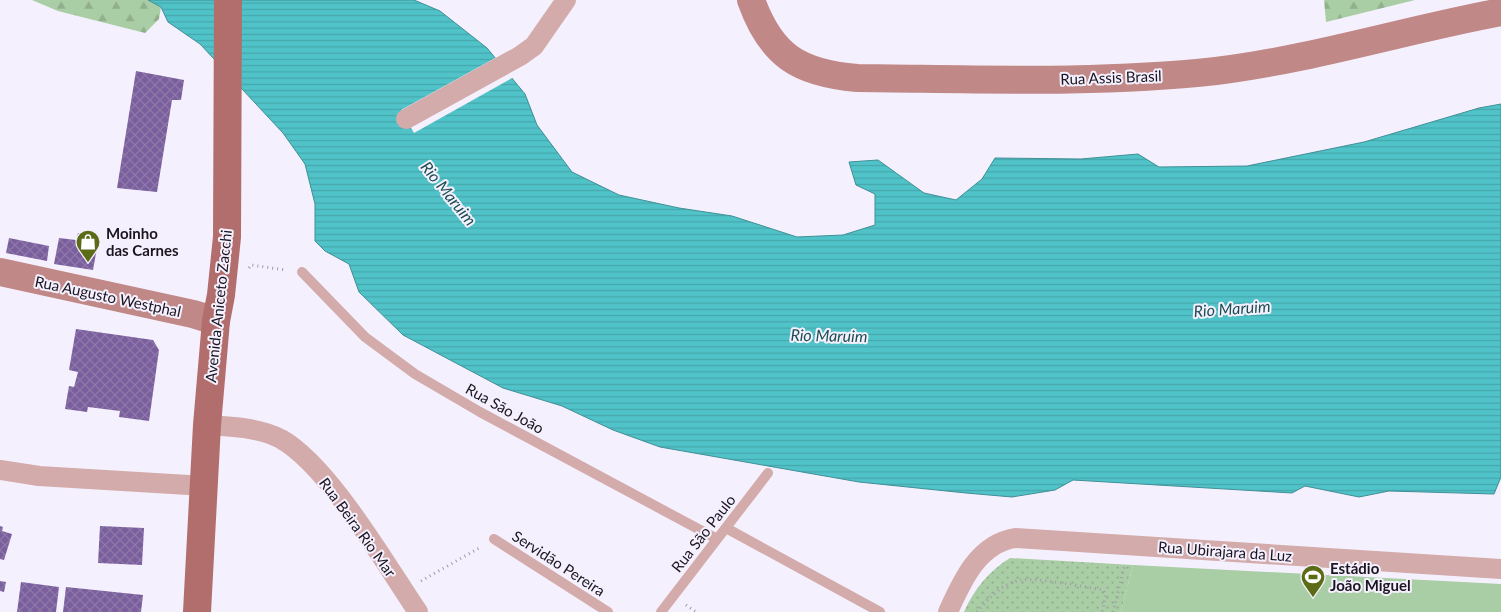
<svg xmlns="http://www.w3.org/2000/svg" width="1501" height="612" font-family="Lato,sans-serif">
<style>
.grass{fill:#a9cda4}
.forest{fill:url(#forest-firs)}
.park{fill:url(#park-dots)}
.water{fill:url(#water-rules);stroke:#408f96}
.pier{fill:#f5f0fd}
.building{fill:url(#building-cross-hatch)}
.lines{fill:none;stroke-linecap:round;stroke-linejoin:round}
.path{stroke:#a19ca8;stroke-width:3;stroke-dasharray:1 4;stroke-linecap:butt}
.lane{stroke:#d2abaa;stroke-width:10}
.street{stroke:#d2abaa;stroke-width:20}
.secondary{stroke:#c08886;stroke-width:28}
.primary{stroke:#b26e6d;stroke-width:28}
.labels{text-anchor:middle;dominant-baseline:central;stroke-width:4;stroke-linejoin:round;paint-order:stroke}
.street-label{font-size:15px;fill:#1a1520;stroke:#f5f0fd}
.poi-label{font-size:15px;font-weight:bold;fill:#1a1520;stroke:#f5f0fd;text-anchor:start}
.water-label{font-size:16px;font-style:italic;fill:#1b4e50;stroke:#f5f0fd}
</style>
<defs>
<pattern id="forest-firs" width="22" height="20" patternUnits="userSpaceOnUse" patternTransform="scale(1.25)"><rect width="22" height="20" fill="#a9cda4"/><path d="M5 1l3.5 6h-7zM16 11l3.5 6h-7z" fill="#91af8d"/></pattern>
<pattern id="park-dots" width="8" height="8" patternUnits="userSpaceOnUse" patternTransform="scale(1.25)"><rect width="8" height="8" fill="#a9cda4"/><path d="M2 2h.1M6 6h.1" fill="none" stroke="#91af8d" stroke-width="1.8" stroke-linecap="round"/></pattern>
<pattern id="water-rules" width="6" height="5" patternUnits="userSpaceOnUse" patternTransform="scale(1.25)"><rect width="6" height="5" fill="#50c3c9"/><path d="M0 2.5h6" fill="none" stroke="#45a7ac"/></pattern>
<pattern id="building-cross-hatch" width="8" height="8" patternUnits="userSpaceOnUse" patternTransform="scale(1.25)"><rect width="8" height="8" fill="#7a5e9e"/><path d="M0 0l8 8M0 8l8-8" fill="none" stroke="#8d79a7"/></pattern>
</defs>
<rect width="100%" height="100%" fill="#f5f0fd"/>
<path class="grass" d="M1133,565l368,19v28h-380z"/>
<path class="forest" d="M32,0h116l13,7 -2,12 -14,14 -87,-22z
M1324,0h91l-89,22z"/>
<path class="park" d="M1010,558l123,7 -12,47h-157c10,-23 25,-41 46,-54z"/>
<path class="water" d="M148,0h266l26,11 47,37 38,46 12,31 35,47 47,23 60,13 53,8 65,21 46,-2 32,-10v-31l-19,-9 -7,-23 29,-2 46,33 32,7 26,-21 13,-21 86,1 57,-5 21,13 88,-1 117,-24 115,-34 22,-4v373l-7,17 -105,-3 -30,6 -54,-11 -13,7 -219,-13 -18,10 -43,7 -46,-4 -107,-11 -199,-35 -47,-17 -51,-24 -59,-18 -100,-53 -44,-43 -10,-28 -24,-13 -10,-10v-37l-10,-40 -22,-31 -83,-89 -32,-22 -7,-15z"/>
<path class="pier" d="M497,57l17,20 -100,56 -13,-23z"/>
<path class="building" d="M136,71l48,9 -3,20h-9l-15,92 -40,-4z
M78,233l21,4 -6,33 -39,-6 5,-26 17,2z
M9,238l40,8 -2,15 -41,-8z
M76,329l77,11 6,10 -10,71 -30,-4 1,-6 -32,-4 -1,5 -22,-3 4,-23 5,1 4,-15 -9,-2z
M0,526l3,1 -1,4 10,3 -8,26 -4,-1z
M100,526l44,2 -2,37 -44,-2z
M0,581l6,1 -2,10 -4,-1z
M21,582l38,5 -3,25h-39z
M66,587l77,8 -2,17h-78z"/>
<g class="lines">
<path class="path" d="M249,268l2,-3 35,5
M421,581l60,-34
M686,605l10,7
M977,612c12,-14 25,-29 44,-32 15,-3 64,7 82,10l3,5 -4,17
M1113,612l12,-48"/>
<path class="lane" d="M302,272l63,65 50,37 65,38 237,127
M726,528l154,84
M494,539l114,73
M661,612l107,-139"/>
<path class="street" d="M406,119l114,-63 14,-10 32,-46
M207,425c25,2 51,2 74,14 48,27 105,126 137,173
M0,470l39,6 166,10
M948,612c14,-31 30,-68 67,-74l486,31"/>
<path class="secondary" d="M751,0c20,56 48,73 106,78 119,1 240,6 359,-7 97,-12 189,-41 285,-59
M0,272l193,42 23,7"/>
<path class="primary" d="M197,612l10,-187 9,-104 5,-26 6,-58 1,-237"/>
</g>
<defs>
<symbol id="shop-pin" viewBox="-11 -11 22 30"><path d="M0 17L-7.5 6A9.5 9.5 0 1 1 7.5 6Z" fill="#5c6b16" stroke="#f5f0fd"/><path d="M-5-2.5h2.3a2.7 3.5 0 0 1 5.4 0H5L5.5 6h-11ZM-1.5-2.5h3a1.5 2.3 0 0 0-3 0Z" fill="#fff"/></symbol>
<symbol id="stadium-pin" viewBox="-11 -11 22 30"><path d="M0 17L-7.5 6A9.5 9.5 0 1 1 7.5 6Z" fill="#5c6b16" stroke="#f5f0fd"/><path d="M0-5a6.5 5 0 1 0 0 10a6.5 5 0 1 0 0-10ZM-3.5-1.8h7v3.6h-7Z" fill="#fff"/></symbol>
</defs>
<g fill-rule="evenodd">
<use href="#shop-pin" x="74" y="228" width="28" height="38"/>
<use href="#stadium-pin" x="1299" y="563" width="28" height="38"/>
</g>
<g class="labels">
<g class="street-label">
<text transform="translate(1111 77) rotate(-2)">Rua Assis Brasil</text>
<text transform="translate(108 296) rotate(12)">Rua Augusto Westphal</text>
<text transform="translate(218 306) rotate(-84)">Avenida Aniceto Zacchi</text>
<text transform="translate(505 408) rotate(29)">Rua São João</text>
<text transform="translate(358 527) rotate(54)">Rua Beira Rio Mar</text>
<text transform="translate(703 533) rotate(-52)">Rua São Paulo</text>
<text transform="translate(1225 551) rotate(4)">Rua Ubirajara da Luz</text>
<text transform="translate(559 563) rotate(33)">Servidão Pereira</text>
</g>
<g class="poi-label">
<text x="106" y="233">Moinho<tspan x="106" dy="17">das Carnes</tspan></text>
<text x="1330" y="568">Estádio<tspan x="1330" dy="17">João Miguel</tspan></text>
</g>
<g class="water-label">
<text transform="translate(449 193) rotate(51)">Rio Maruim</text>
<text transform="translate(1232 308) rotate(-4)">Rio Maruim</text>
<text transform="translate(829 335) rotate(1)">Rio Maruim</text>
</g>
</g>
</svg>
